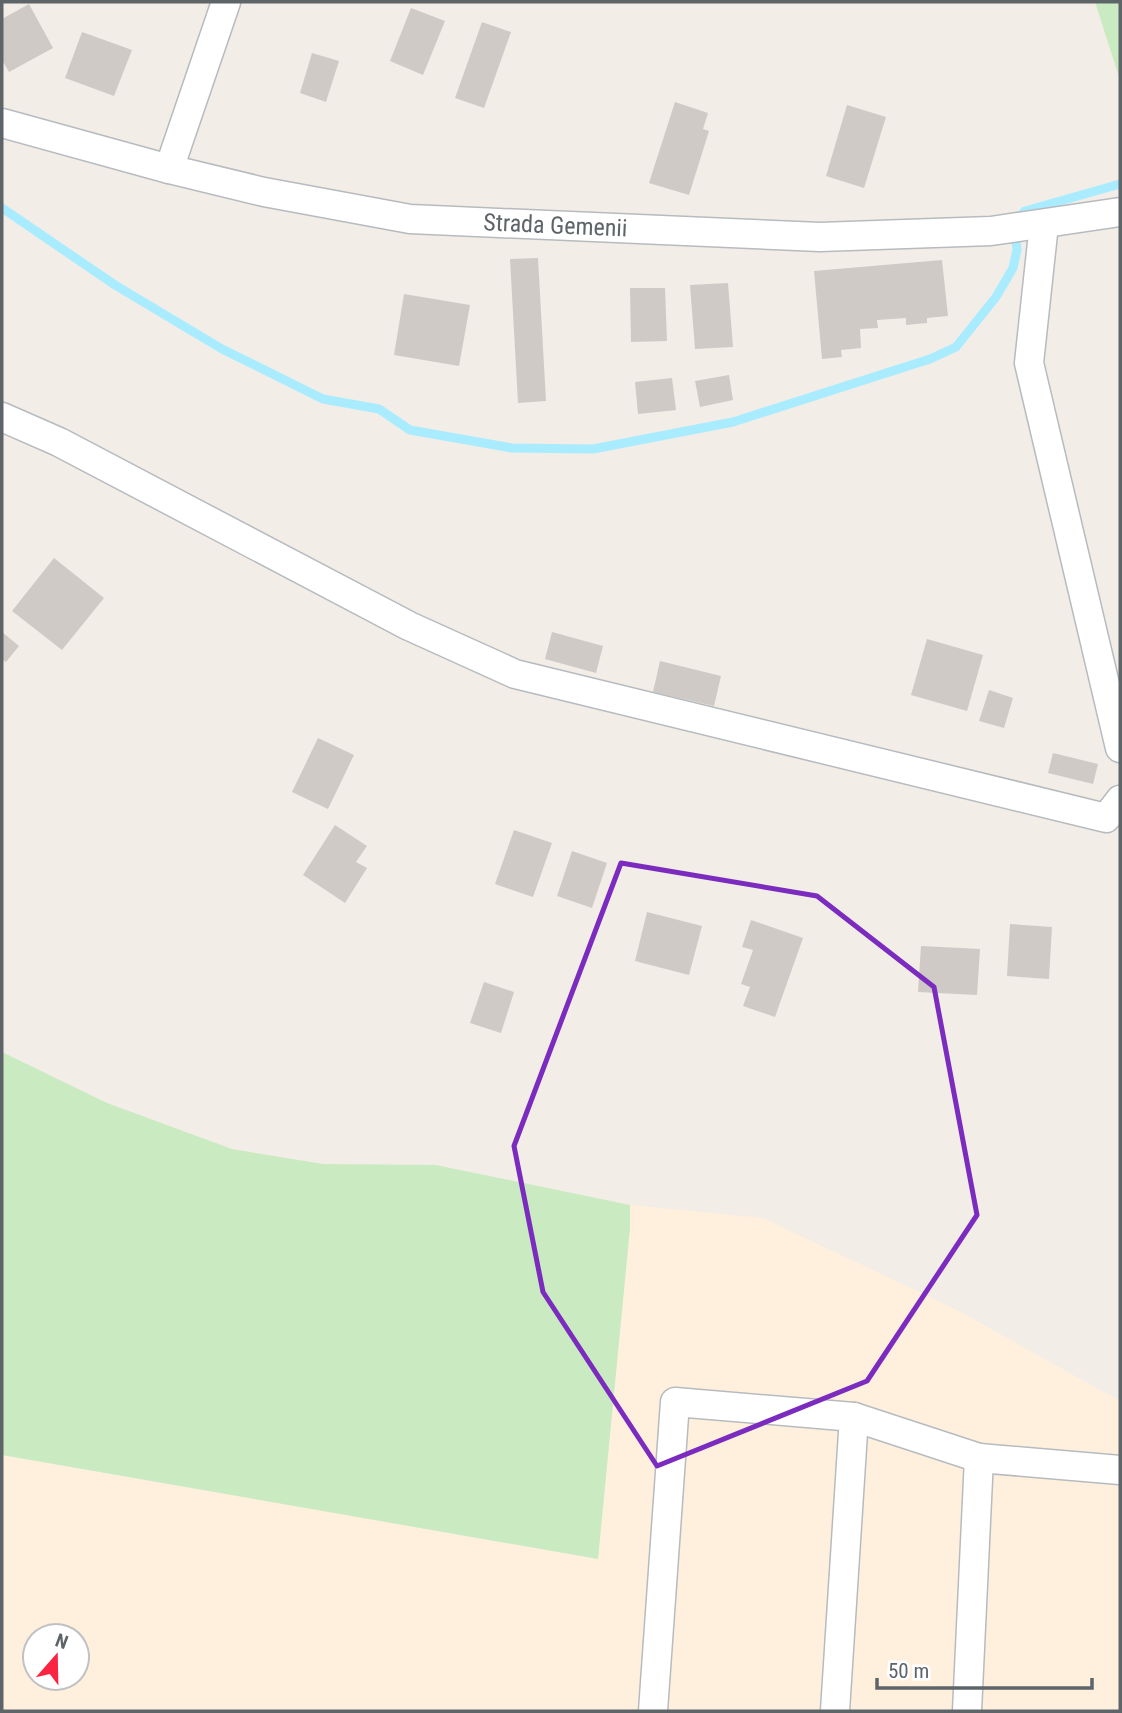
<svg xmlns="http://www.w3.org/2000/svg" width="1122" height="1713" font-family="'Roboto Condensed',sans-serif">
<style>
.commercial{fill:#fff0de;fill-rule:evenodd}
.green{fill:#caebc1}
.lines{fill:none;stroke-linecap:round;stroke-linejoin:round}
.stream{stroke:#a9ecff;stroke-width:9}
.building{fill:#cfcac6}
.minor-casing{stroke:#b7bbbf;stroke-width:31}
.minor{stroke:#fff;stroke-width:28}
.marked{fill:none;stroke:#7b2cbf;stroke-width:5;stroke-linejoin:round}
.labels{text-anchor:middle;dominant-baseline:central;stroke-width:6;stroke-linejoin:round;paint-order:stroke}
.street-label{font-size:24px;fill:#5e6569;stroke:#fff}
</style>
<rect width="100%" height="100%" fill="#f2ede7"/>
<path class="commercial" d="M630,1205l133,13 194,92 163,91v310h-1118v-256l596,104 32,-331zM35,1636h42v42h-42z"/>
<path class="green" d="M1095,2h25v78z
M2,1052l105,51 125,46 91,15 113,1 194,40v23l-32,331 -596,-104z"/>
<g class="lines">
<path class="stream" d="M2,208l113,77 107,64 101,50 56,10 31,21 102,18 81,1 140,-27 197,-63 26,-12 40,-50 17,-29 4,-18 -2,-19
M1017,219l8,-8 95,-27"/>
</g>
<path class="building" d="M29,4l24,44 -44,24 -7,-12v-41z
M411,8l34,13 -22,54 -33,-14z
M482,22l29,10 -27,76 -29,-10z
M82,32l50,18 -18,46 -49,-18z
M312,53l27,8 -13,41 -26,-9z
M675,102l33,11 -5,16 6,2 -20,64 -40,-12z
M847,105l39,12 -22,71 -38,-12z
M538,258l8,143 -28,2 -8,-144z
M942,260l6,56 -21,2v5l-21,2v-7l-29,2 1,8 -18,1 1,19 -20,2 1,7 -20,2 -8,-88z
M728,283l5,64 -38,2 -5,-64z
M630,288h35l2,53 -36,1z
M404,294l66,11 -11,61 -65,-11z
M729,375l4,25 -33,7 -5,-26z
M672,378l4,32 -38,4 -3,-32z
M54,558l50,40 -42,52 -50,-39z
M2,632l17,14 -13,16 -4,-3z
M552,632l51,14 -7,27 -51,-14z
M927,639l56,16 -16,56 -56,-16z
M660,661l61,15 -7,30 -61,-14z
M989,690l24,8 -9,30 -25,-7z
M318,738l36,17 -26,54 -36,-17z
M1053,753l45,11 -5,20 -45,-11z
M335,825l32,21 -11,16 11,6 -22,35 -42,-28z
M514,830l38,13 -19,54 -38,-13z
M572,851l35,12 -15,45 -35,-12z
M647,912l55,14 -13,49 -54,-14z
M751,920l52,18 -28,79 -32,-11 7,-19 -9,-3 12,-34 -11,-3z
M1010,924l42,3 -3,52 -42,-3z
M921,946l59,3 -3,46 -59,-3z
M484,982l30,10 -13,41 -31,-10z"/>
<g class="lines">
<defs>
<g id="minor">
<path id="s1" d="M2,123l167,46 95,23 146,27 410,18 171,-6 129,-19"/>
<path d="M169,169l57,-167"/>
<path d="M1044,224l-15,139 91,385"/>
<path d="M2,417l57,25 350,184 106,48 591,144 14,-18"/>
<path d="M854,1417l125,41"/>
<path d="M653,1711l22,-309 179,15 -19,294"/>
<path d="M967,1711l12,-253 141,12"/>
</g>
</defs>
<use href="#minor" class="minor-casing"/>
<use href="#minor" class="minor"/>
</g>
<path class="marked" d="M621,863l196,33 117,91 43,228 -110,166 -210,85 -114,-174 -29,-146z"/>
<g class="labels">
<g class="street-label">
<text stroke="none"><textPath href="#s1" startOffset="565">Strada Gemenii</textPath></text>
</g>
</g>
<rect width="1122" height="1713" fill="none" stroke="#5e6569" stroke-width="7"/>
<g transform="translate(56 1657) rotate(20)"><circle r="33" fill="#ffffff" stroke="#bfc1c3" stroke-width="2"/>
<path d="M0-5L12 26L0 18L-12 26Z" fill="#fb2342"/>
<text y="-10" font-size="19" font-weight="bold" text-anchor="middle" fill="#5e6569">N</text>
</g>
<path d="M877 1678v10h215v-10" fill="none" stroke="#5e6569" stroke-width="3.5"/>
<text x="888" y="1678" font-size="21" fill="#5e6569" stroke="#ffffff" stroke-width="5" paint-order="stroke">50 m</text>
</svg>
